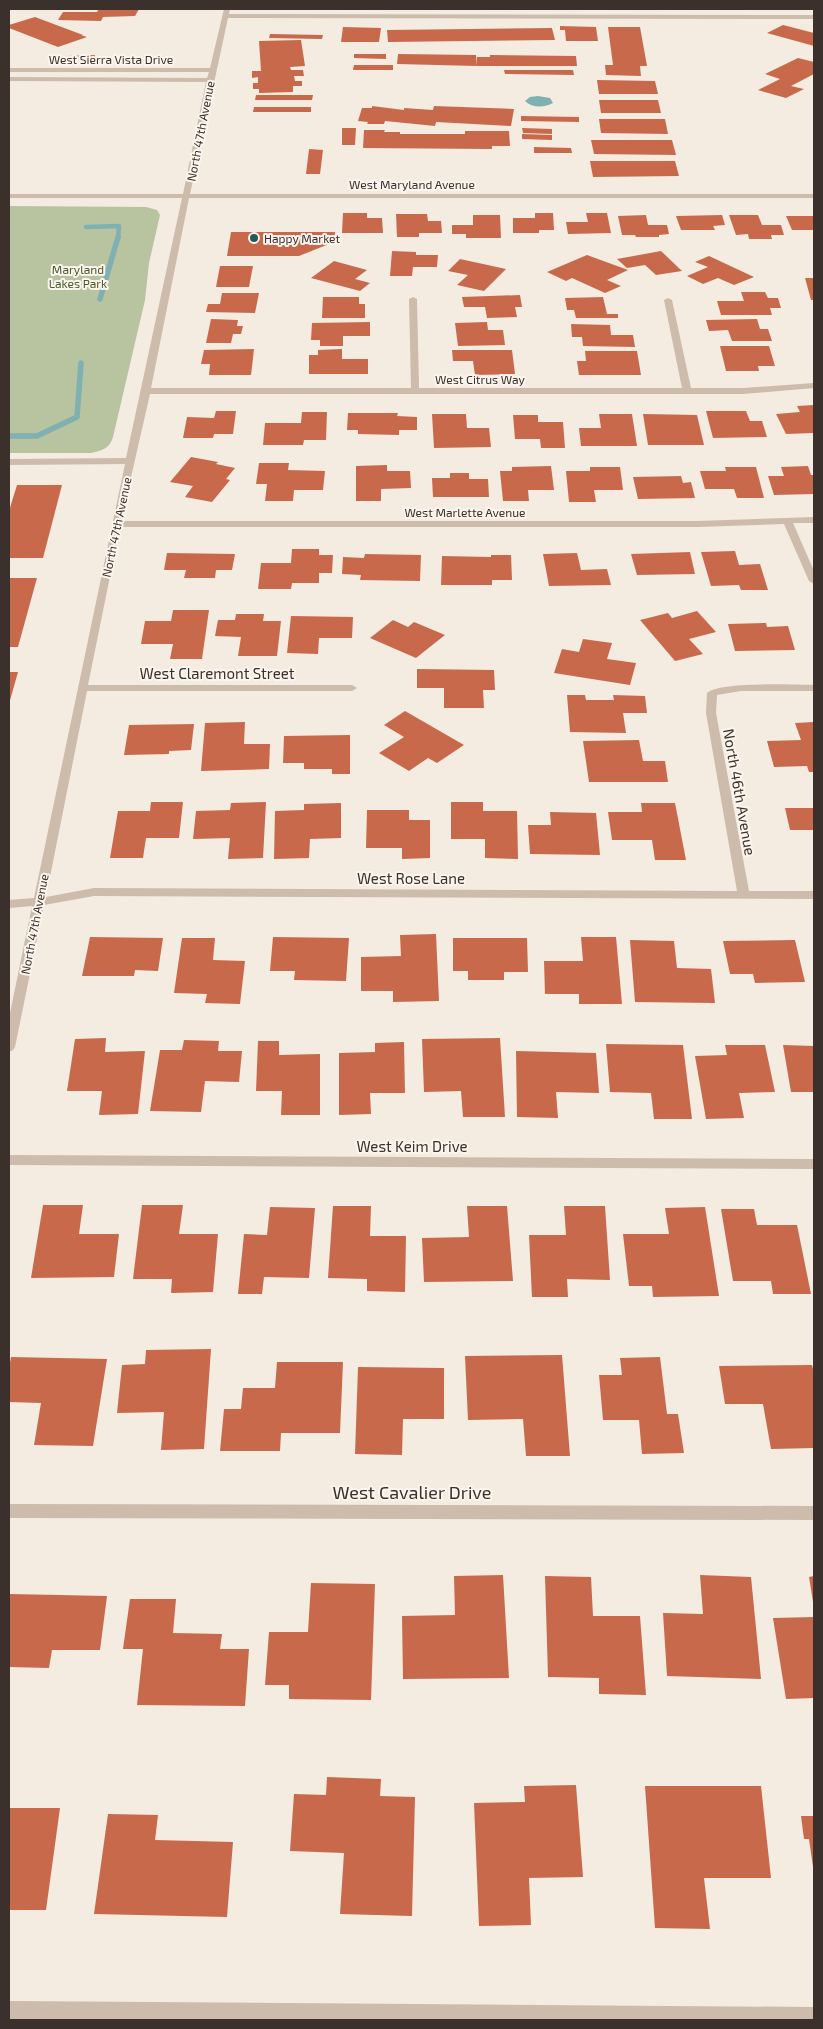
<svg xmlns="http://www.w3.org/2000/svg" width="823" height="2029" font-family="'Exo 2',sans-serif">
<style>
.green{fill:#b8c4a0}
.water{fill:#7fb0b2}
.lines{fill:none;stroke-linecap:round;stroke-linejoin:round}
.stream-far1{stroke:#7fb0b2;stroke-width:4.5}
.stream{stroke:#7fb0b2;stroke-width:5.5}
.building{fill:#c8694b}
.minor{fill:#cdbbac;fill-rule:evenodd}
.poi-dot{fill:#1f5a5e;stroke:#fbf5ee;stroke-width:2}
.labels{text-anchor:middle;dominant-baseline:central;stroke-width:4;stroke-linejoin:round;paint-order:stroke}
.far-street-label{font-size:12px;fill:#3b302b;stroke:#fbf5ee}
.far-poi-label{font-size:12px;fill:#3b302b;stroke:#fbf5ee;text-anchor:start}
.far-park-label{font-size:12px;fill:#4a5a2e;stroke:#fbf5ee}
.street-label{font-size:15px;fill:#3b302b;stroke:#fbf5ee}
.near-street-label{font-size:18px;fill:#3b302b;stroke:#fbf5ee}
</style>
<rect width="100%" height="100%" fill="#f4ebe1"/>
<path class="green" d="M9,206l137,1 11,3 3,5 -11,48 -4,37 -32,137c-4,12 -10,13 -22,16h-82z"/>
<path class="water" d="M538,96l12,2 3,5c-9,5 -21,5 -28,-2l5,-4z"/>
<g class="lines">
<path class="stream-far1" d="M86,227l33,-1 -1,13"/>
<path class="stream" d="M100,299l18,-62
M9,436h28l40,-19 4,-54"/>
</g>
<path class="building" d="M99,9h40l-4,7 -32,1 -2,4 -43,-1 5,-8h34z
M35,17l48,18h-2l6,2 -29,10 -49,-19v-3z
M783,25l31,8v13l-47,-13z
M560,26l36,1 2,14h-32l-1,-11h-5z
M343,27l38,1 -2,14h-38z
M608,27h32l7,39h-7l1,10 -35,-1 -1,-10h8z
M552,28l3,12 -167,2 -1,-12z
M270,34l53,1 -1,4 -53,-1z
M301,40l4,26 -15,1 1,3h12l1,6h-10l1,5h7v5h-9v6l-34,1v-4h-6v-6h5v-6l-6,1v-7h9l-2,-30z
M354,54h32v5l-32,-1z
M398,54l78,1 1,11 -80,-2z
M95,55l-1,4 -27,1 1,-4z
M490,55l86,1 1,10h-100v-9h13z
M798,58l16,4v12l-23,12 13,3 -18,9 -28,-8 22,-11 -15,-5z
M354,65h39v5h-40z
M504,70h69l1,5 -69,-1z
M597,80l58,1 3,13h-59z
M256,95h57l-1,5h-57z
M599,100h59l3,13h-60z
M372,106l32,4v-2l29,2 1,-4 80,3 -3,17 -75,-4 -1,4 -50,-5 -1,3h-17l1,-2 -10,-1 4,-13h10z
M254,107h57v5h-58z
M521,116l58,1v5l-58,-1z
M599,119h66l3,15 -67,-1z
M342,128h14l-1,17h-13z
M522,128l30,1v5l-29,-1z
M364,130h21l-1,2h16v2h65v-3h44l1,15h-18v3l-129,-1z
M522,134l30,1v5l-30,-1z
M591,140h81l4,15 -82,-1z
M534,147l37,1 1,5h-38z
M309,149l14,1 -3,24h-14z
M590,161h85l4,15 -86,1z
M343,213h24v5h15l1,15h-41z
M535,213h18l1,17h-15v3h-26v-15h22z
M586,213h21l4,20 -43,1 -2,-12h22z
M396,214h31l1,7h13l1,12h-23v4h-22z
M473,215h27l1,23h-35v-4h-14v-9h21z
M646,215l2,10h19l2,9 -10,1v2h-23l-1,-2h-13l-4,-19z
M722,215l3,10 -12,1 2,4h-34l-5,-14z
M729,215h29l4,10h19l3,10h-13l1,4h-23l-1,-5 -12,1z
M786,216h28v14h-22z
M231,232h104l-1,10 -35,14h-72z
M392,251l24,1v3h22l-1,12h-24l-1,9h-22z
M661,251l21,20 -26,4 -11,-10 -18,3 -10,-9z
M587,255l41,15 -21,10 14,6 -16,7 -33,-15 -6,3 -19,-9z
M709,256l45,21 -20,8 -16,-7 -15,6 -16,-8 21,-9 -13,-5z
M460,259l46,10 -22,22 -27,-6 11,-10 -20,-4z
M334,261l33,9 -12,9 15,4 -10,8 -49,-13z
M220,266h33l-4,21h-33z
M805,278h9v22h-3z
M741,292h24l3,6h10l3,10h-11l2,7h-51l-4,-14h27z
M222,293h37l-4,20 -49,-1 2,-8h12z
M520,295l2,12h-7l2,10 -30,1 -2,-11h-21l-2,-10z
M323,297h36v7h6v14h-43z
M603,297l4,17h11v4h-42l-2,-8h-7l-2,-12z
M211,319l27,1 -1,6h6l-2,8h-8l-2,9h-25z
M757,319l3,10h8l4,12h-40l-4,-11 -19,1 -3,-11z
M370,322v14h-27v10h-23v-6h-9l1,-17z
M487,322l1,8h15l2,15 -47,1 -3,-23z
M571,324l39,1 1,10h22l2,12 -52,-1 -1,-9h-10z
M720,346h49l6,20h-17l1,5h-33z
M254,349l-3,26h-42l1,-11h-9l3,-14z
M342,349v10h26v15h-59v-19h9v-5z
M452,350h60l3,24 -40,1 -2,-14h-20z
M585,351h52l4,24h-62l-2,-14h9z
M814,405v28l-28,1 -10,-20 24,-2 -3,-6z
M216,411h20l-3,23h-19l-1,4h-30l4,-21 27,1z
M706,411h40l4,10h12l5,16 -54,1z
M302,412h25l-1,28h-22l-1,5h-40l2,-22h36z
M348,413h50l-1,3 20,1v13h-18v5l-41,-1v-4h-11z
M432,414h34l1,14h22l2,19 -57,1z
M599,414h33l5,32h-56l-2,-18h22z
M643,414l54,1 7,30h-56z
M513,415h25v7h25l2,26h-24l-1,-9h-25z
M191,457l27,5 -2,2 19,4 -9,11 4,1 -18,22 -27,-5 8,-11 -23,-4z
M259,463h30l-1,7 37,1 -2,19h-29l-1,11h-28l2,-17h-11z
M387,465v6h23l1,17 -30,1v12h-25v-35z
M551,466l3,24h-26l1,11h-26l-3,-30h12v-4z
M808,466l3,9h3v19l-40,1 -6,-19h16l-3,-9z
M590,467h30l3,23h-29l2,12h-27l-3,-31h24z
M725,467h31l8,31h-27l-3,-9h-29l-5,-18h26z
M450,473h19v6h19l1,18h-56l-1,-19h18z
M681,476l2,7 8,-1 4,16 -57,1 -5,-22z
M17,485h45l-19,73h-34v-47z
M292,549h27v6h14l-1,18h-13v10h-27l-1,6h-33l3,-26h30z
M735,551l4,14 21,-1 8,26h-27l-2,-5 -28,1 -10,-34z
M690,552l5,22 -58,1 -6,-21z
M167,553l68,1 -3,16h-16l-1,8h-31l2,-8h-22z
M577,553l4,17 26,-1 4,16 -62,1 -6,-32z
M365,554l56,1 -1,26 -60,-1 1,-5 -19,-1 1,-17 21,1z
M491,555h20l1,25h-20v5h-51l1,-29 49,1z
M9,578h28l-19,69h-9z
M173,610h36l-7,49h-32l3,-15h-32l4,-23h26z
M697,611l19,21 -27,7 14,15 -28,7 -35,-41 28,-7 4,5z
M236,614h28l-1,7h18l-4,35h-39l3,-19 -26,-1 3,-16h17z
M291,616l62,1 -1,21h-33l-1,16 -31,-1z
M393,620l15,7 6,-5 31,13 -29,23 -46,-20z
M766,623l1,4 21,-1 7,24 -60,1 -7,-27z
M583,639l29,4 -5,16 29,4 -6,22 -76,-12 8,-24 17,3z
M417,669l77,1 1,20h-12l1,18h-40v-20h-27z
M9,672h9l-9,32z
M567,695h18l1,5h28l-1,-5 32,1 2,17h-24l3,20 -56,-1z
M405,711l59,34 -27,18 -9,-5 -19,13 -30,-18 25,-16 -20,-12z
M245,722l-1,22h26l-1,25 -68,2 4,-48z
M814,722v50h-5l-2,-6 -33,1 -7,-26 34,-1 -6,-17z
M194,724l-3,26 -22,1v3l-45,1 5,-30z
M350,735v39h-18v-5h-28v-6h-21l1,-27z
M639,740l4,21h22l3,21h-79l-6,-41z
M151,802h32l-4,36h-33l-3,20h-33l8,-47h32z
M266,802l-3,56 -35,1 2,-21 -37,1 3,-28 34,-1 1,-7z
M451,802h32v9h34l1,48 -33,-1v-19h-34z
M341,803v35l-31,1 -1,19 -35,1 1,-48 29,-1v-6z
M641,803h34l11,57h-31l-3,-20h-40l-4,-28h34z
M785,808h29v22h-24z
M367,810h42v10h21v38l-28,1v-11h-36z
M550,812l46,1 4,42 -70,-1 -2,-29h23z
M436,934l3,67 -46,1v-11h-32v-34l40,-1 -1,-21z
M90,937l73,1 -5,33 -23,-1 -1,6h-52z
M273,937l76,1 -3,43 -52,-1 1,-9h-25z
M581,937h35l6,67h-43v-10h-34l-1,-33h39z
M182,938h33l-2,22 32,1 -5,43 -35,-1 2,-9 -33,-1z
M453,938h74l1,34h-24v8h-36v-9h-15z
M630,940l44,1 3,27 34,1 4,34 -80,-1z
M795,940l10,42 -50,1 -2,-9h-23l-7,-33z
M106,1038l-1,14 40,-1 -7,63 -39,1 3,-24h-35l8,-52z
M500,1038l5,79h-42l-2,-26 -37,1 -2,-53z
M184,1040l35,1 -1,10h24l-3,31 -34,-1 -4,31 -51,-1 10,-61h22z
M258,1041h21v14l41,-1v61h-39l1,-24h-26z
M404,1042l1,51h-35l1,21 -32,1v-62l36,-1v-9z
M606,1044l77,1 9,74h-38l-3,-26 -41,-1z
M725,1045h40l10,47 -36,1 5,25 -38,1 -11,-63 32,-1z
M783,1045l31,1v46h-23z
M516,1051l80,2 3,40 -43,-1 2,26 -41,-1z
M43,1205h40l-4,29h40l-5,43 -83,1z
M142,1205h41l-4,29h39l-5,58 -42,1 1,-14h-39z
M333,1206h38l-1,30h36l-1,56 -38,-1v-12l-39,-1z
M467,1206h40l6,75 -89,1 -2,-44 47,-1z
M564,1206h41l5,74 -43,-1 1,18h-36l-3,-62h37z
M270,1207l45,1 -6,70 -45,-1 -2,17h-24l6,-60 23,1z
M705,1207l14,89 -66,1 -1,-11h-23l-6,-52h46l-4,-26z
M721,1209h33l3,16h40l14,69h-38l-2,-13h-38z
M211,1349l-7,100 -43,1 3,-38 -47,1 5,-48 23,-1 1,-14z
M562,1355l8,101h-44l-3,-37 -55,1 -3,-64z
M11,1357l96,2 -14,87 -59,-1 7,-42 -32,-1v-34z
M660,1357l7,57h11l6,39 -42,1 -3,-34h-36l-4,-45h23l-2,-17z
M277,1362h66l-3,71h-59l-1,18h-60l4,-42h17l2,-21h32z
M812,1365l2,8v75l-43,1 -8,-45h-38l-6,-38z
M358,1367l86,1v51h-41l-1,36 -47,-1z
M503,1575l6,103 -106,1 -1,-63 53,-1 -1,-39z
M700,1575l51,2 10,102 -94,-3 -4,-63 40,1z
M545,1576l46,1 2,39h47l6,79 -47,-1v-16l-51,-1z
M814,1576v26h-1l-4,-25z
M311,1583l64,1 -4,116 -82,-1v-14h-24l4,-53h39z
M9,1594l98,2 -7,54h-48l-3,18 -40,-1z
M130,1599h46l-3,34 49,1 -2,15h29l-4,57 -108,-1 6,-56h-20z
M814,1617v81l-28,1 -13,-81z
M327,1777l54,2 -1,17 35,1 -3,119 -72,-2 4,-61 -54,-2 4,-57 32,1z
M576,1785l7,92 -54,1 2,47 -52,1 -5,-123 51,-1 -1,-16z
M645,1786h116l10,92h-67l6,51 -55,-1z
M9,1808h51l-14,102h-37z
M108,1814l50,1 -3,25 78,2 -6,75 -133,-3z
M801,1816h13v58l-5,-35h-5z"/>
<g class="lines">
<path class="minor" d="M224,9h6l-1,5 585,1v4l-586,-1 -38,176h624v4h-625l-38,190h260l-2,-89 4,-2 4,2 2,89h263l-18,-88 4,-2 4,2 19,88h52l71,-5v5l-71,6h-593l-29,127h577l116,-4v6h-21l21,48v13l-5,-3 -25,-57 -86,3h-578l-32,158h264l5,3 -5,3h-265l-41,206 48,-9 643,3 -31,-178 1,-20c13,-12 87,-8 107,-8v6h-73l-24,4 -1,18 33,178h65v8l-720,-3 -50,9 -29,142 -2,3 -4,2v-34l23,-112 -23,2v-8l25,-2 91,-434 -116,1v-6l117,-1 56,-260h-173v-4h174l23,-112 -197,-1v-4l198,1 2,-6h-200v-4h201z
M9,1155l805,4v10l-805,-4z
M9,1504l805,2v14l-805,-2z
M9,2001l805,6v13h-805z"/>
</g>
<circle class="poi-dot" cx="254" cy="238" r="5"/>
<g class="labels">
<g class="far-street-label">
<text x="111" y="59">West Sierra Vista Drive</text>
<text transform="translate(200 131) rotate(-79)">North 47th Avenue</text>
<text x="412" y="184">West Maryland Avenue</text>
<text x="480" y="379">West Citrus Way</text>
<text x="465" y="512">West Marlette Avenue</text>
<text transform="translate(116 527) rotate(-78)">North 47th Avenue</text>
<text transform="translate(34 924) rotate(-79)">North 47th Avenue</text>
</g>
<g class="far-poi-label">
<text x="264" y="238">Happy Market</text>
</g>
<g class="far-park-label">
<text x="78" y="269">Maryland<tspan x="78" dy="14">Lakes Park</tspan></text>
</g>
<g class="street-label">
<text x="217" y="673">West Claremont Street</text>
<text transform="translate(740 792) rotate(80)">North 46th Avenue</text>
<text x="411" y="878">West Rose Lane</text>
<text x="412" y="1146">West Keim Drive</text>
</g>
<g class="near-street-label">
<text x="412" y="1492">West Cavalier Drive</text>
</g>
</g>
<rect width="823" height="2029" fill="none" stroke="#3b302b" stroke-width="20"/>
</svg>
